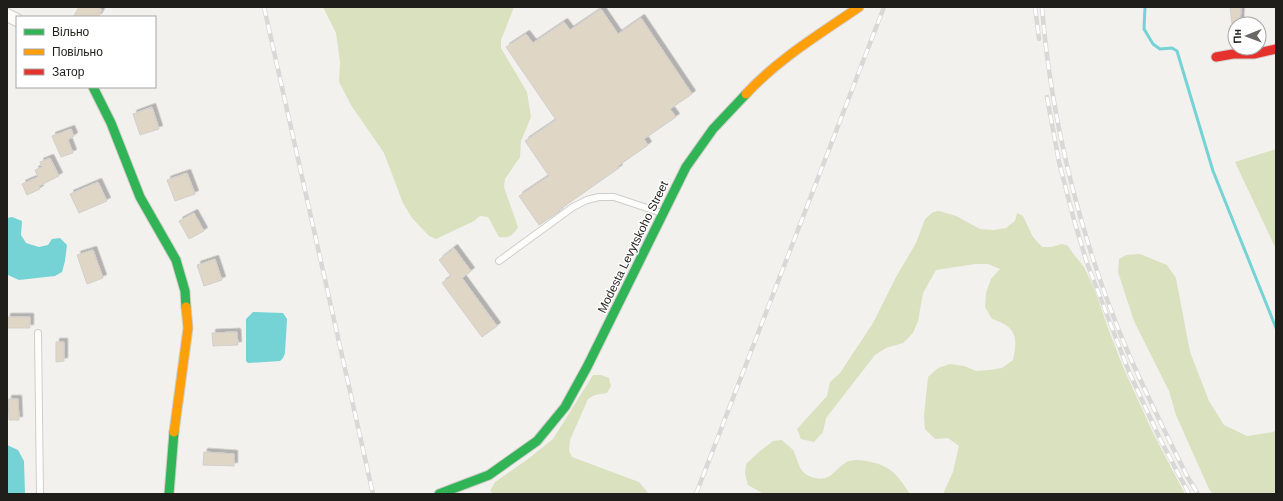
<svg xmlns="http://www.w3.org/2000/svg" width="1283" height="501" font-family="Arial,sans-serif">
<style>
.green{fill:#d9e1bf}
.water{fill:#75d3d5}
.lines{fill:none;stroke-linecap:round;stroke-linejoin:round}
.stream{stroke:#75d3d5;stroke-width:3}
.building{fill:#e0d6c5;stroke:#d1cfcd;filter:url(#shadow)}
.lane-casing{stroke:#d0cecb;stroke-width:8}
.street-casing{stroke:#d0cecb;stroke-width:14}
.fast-casing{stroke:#d0cecb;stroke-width:11}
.slow-casing{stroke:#d0cecb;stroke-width:11}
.jam-casing{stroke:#d0cecb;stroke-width:11}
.lane{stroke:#fdfdfc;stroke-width:6}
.street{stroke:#fdfdfc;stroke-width:12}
.fast{stroke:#30b455;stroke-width:9}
.slow{stroke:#ff9f0a;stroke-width:9}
.jam{stroke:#e5322d;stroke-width:9}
.rail-casing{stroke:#d9d8d6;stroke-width:4.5}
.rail{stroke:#fff;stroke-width:3;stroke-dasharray:9;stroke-linecap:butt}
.labels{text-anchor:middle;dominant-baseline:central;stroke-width:3;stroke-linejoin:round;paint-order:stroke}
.street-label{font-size:12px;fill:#1f1e1b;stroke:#fff}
</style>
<defs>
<filter id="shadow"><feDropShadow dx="3.5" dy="-3.5" stdDeviation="0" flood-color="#0004"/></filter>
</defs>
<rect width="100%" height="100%" fill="#f3f1ee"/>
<path class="green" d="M323,7h191l-13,33v8l26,44 4,25 -10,24 -1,16 -15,22 -1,8 14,40c-5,9 -9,11 -19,10l-11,-20 -8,-1 -6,5 -38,18 -7,-3 -17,-18 -9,-15 -19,-50 -33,-48 -12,-23 1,-20 -4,-29z
M1276,149v100l-41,-87z
M939,211l17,5 24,13 14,1 12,-2 9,-7 2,-8 6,3 10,21 9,10h9l11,-3 6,2 4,6 12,15 10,21 14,40 15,39 31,68 31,59h-242l10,-22 6,-26 -11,-8 -13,1 -10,-10 -1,-13 4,-39 10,-9 12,-4 14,2 12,5 13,-1 13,-2 11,-8c5,-24 3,-33 -21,-41l-7,-12 1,-14 5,-14 9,-10 -12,-5h-13l-39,6 -13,23 -5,28 -5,12 -10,10 -17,5 -11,7 -49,63 -3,14 -9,10 -13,-3 -4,-10 30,-33 3,-14 10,-9 33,-50 23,-46 20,-34 9,-24 8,-7z
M1140,254l27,11 9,13 14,74 19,49 15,24 23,11 26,-4 3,-2v64h-63l-4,-5 -33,-74 -7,-24 -35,-70 -16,-49 1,-13 7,-4z
M593,375h8l8,3 2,8 -4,7 -12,2 -7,4 -18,41 -1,11 3,6 67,25 10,12h-155l-4,-3 5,-9 33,-23 25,-20z
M782,440c3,3 8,7 11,10 6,11 4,21 18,27 19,6 21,-5 34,-14 6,-4 14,-3 21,-2 24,4 31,13 44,33h-146l-16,-9 -3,-11 1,-10 14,-13 13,-10z"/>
<path class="water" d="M12,217l10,4 -1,14 5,8 13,4 9,-2 4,-6 8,-1 7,7 -2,16 -3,11 -7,4 -36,4 -11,-5 -1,-57z
M253,312l30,1 4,6 -2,34 -2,5 -3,3 -32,2 -2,-2v-42z
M7,445l11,5 6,11 1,33h-18z"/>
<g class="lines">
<path class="stream" d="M1145,7l-1,22 9,15 7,5 12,-1 5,3 36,120 63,157"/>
</g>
<path class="building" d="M79,7h19l4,3 -4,7h-25z
M1230,7h11l-1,17h-8z
M601,9l17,25 23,-16 51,76 -22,15 6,8 -32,22 4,6 -30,21 1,2 -60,42 1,1 -21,14 -20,-29 30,-20 -24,-35 31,-21 -50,-73 20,-13 7,9 31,-21 6,8z
M152,107l7,22 -19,6 -7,-21z
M71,129l3,7 -6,4 5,13 -12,4 -9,-21z
M50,158l9,18 -20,10 1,3 -13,6 -5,-11 16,-7 -3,-7 7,-3 -2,-5z
M187,173l8,21 -20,7 -8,-21z
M98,182l9,19 -28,12 -9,-19z
M194,213l10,18 -15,8 -10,-18z
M454,248l17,23 -9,7 35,48 -15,11 -40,-54 9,-7 -12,-16z
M93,250l10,28 -16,6 -10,-29z
M215,259l7,21 -18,6 -7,-21z
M7,317h23v11h-23z
M237,332l1,13 -25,1 -1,-13z
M56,342h8v19l-8,1z
M8,399h10l1,21h-10z
M204,452l30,2v12l-31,-1z"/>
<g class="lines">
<defs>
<path id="lane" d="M499,261l74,-54 14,-7 12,-3h15l48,16
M38,333l2,161"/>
<path id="street" d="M7,15l10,5"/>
<path id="fast" d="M93,87l18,36 29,74 36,63 9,31 1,16
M169,494l5,-62
M439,494l50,-19 48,-34 28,-34 22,-40 99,-200 27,-38 33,-35"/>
<path id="slow" d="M746,94c32,-35 74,-60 113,-87
M174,432l14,-104 -2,-21"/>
<path id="jam" d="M1216,57l17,-3h21l22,-5"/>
</defs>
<use href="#lane" class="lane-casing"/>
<use href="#street" class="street-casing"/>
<use href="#fast" class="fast-casing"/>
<use href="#slow" class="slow-casing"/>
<use href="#jam" class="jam-casing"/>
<use href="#lane" class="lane"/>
<use href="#street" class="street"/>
<use href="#fast" class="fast"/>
<use href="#slow" class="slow"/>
<use href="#jam" class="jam"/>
<defs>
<path id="rail" d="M264,7l109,487
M1035,7l4,32
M1042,7c9,115 40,237 85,343 18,42 39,84 60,126l11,18
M1047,97l12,65 15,58 13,43 42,109 31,67 29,55
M696,494l188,-487"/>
</defs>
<use href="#rail" class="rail-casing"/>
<use href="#rail" class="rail"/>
</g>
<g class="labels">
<g class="street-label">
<text transform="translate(633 247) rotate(-64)">Modesta Levytskoho Street</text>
</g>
</g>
<rect width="1283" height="501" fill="none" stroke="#1f1e1b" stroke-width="16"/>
<rect x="16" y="16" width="140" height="72" fill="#ffffff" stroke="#a5a5a4"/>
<rect x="24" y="29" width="20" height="6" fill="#30b455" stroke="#a5a5a4"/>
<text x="52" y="36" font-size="12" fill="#1f1e1b">Вільно</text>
<rect x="24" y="49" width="20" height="6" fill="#ff9f0a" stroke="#a5a5a4"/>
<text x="52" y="56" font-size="12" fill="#1f1e1b">Повільно</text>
<rect x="24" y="69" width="20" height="6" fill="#e5322d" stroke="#a5a5a4"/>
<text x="52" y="76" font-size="12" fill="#1f1e1b">Затор</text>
<g transform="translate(1247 36) rotate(269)"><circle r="19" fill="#ffffff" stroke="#a5a5a4"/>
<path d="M0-3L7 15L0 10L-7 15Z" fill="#696865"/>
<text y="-6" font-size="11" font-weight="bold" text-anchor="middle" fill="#1f1e1b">Пн</text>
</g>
</svg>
